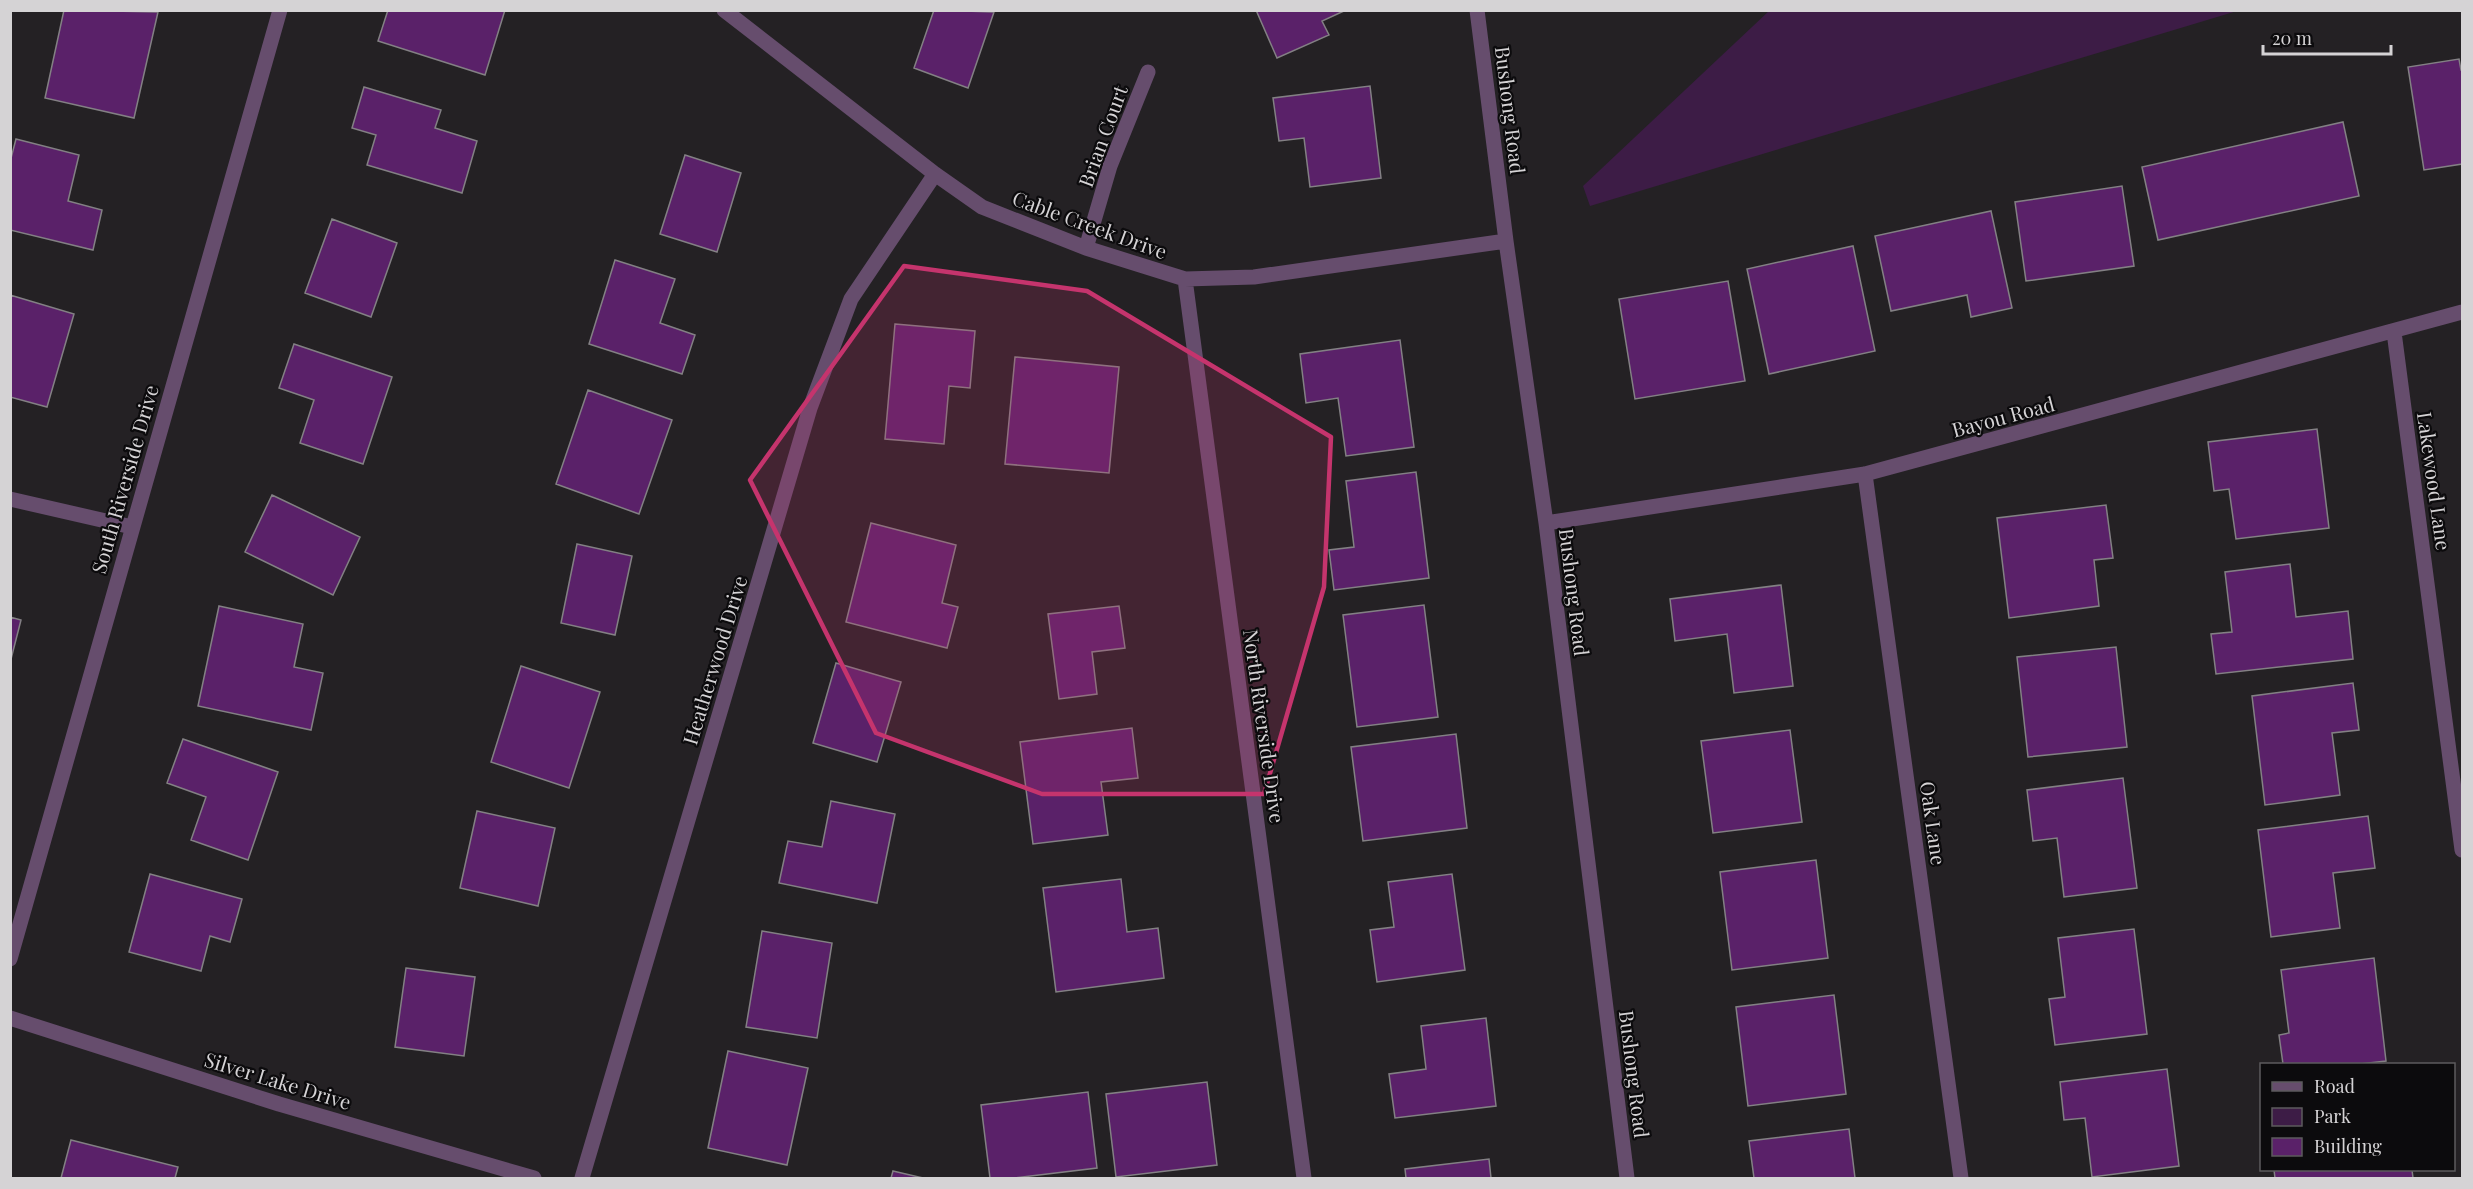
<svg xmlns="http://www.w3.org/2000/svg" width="2473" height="1189" font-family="'Playfair Display',serif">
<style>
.green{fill:#3d1c46}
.building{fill:#5a2169;stroke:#838084;stroke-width:1.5}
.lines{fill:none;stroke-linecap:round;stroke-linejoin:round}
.street{stroke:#664d6d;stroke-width:15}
.marked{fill:#c5346d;fill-opacity:0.2;stroke:#c5346d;stroke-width:4.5;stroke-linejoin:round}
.labels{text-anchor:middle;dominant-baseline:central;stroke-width:4.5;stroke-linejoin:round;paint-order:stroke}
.street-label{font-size:20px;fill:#d5d3d5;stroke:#0c0b0d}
</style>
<rect width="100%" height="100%" fill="#242124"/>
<path class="green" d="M1769,11v-1l468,1 -647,195 -7,-20z"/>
<path class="building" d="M64,10l94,2 -24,106 -89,-20z
M388,10h117l-20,65 -107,-34z
M934,10l60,2 -26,76 -54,-20z
M1256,10h90l-24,11 7,14 -52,23z
M2459,59l2,11h1v94l-38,6 -16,-103z
M1370,86l11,92 -71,9 -6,-49 -25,3 -6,-43z
M364,87l77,23 -6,18 42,13 -15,52 -95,-28 9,-30 -24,-7z
M2343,122l16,74 -201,44 -16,-73z
M16,139l63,16 -11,46 34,9 -9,40 -83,-20v-68z
M685,155l56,18 -24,79 -57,-18z
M2122,186l12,80 -108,15 -11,-79z
M1991,211l21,97 -41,9 -4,-22 -76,16 -16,-75z
M332,219l65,24 -26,74 -66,-24z
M1853,246l22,105 -106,23 -22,-105z
M615,260l60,19 -15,44 35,12 -13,39 -93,-30z
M1728,281l17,100 -110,18 -16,-100z
M10,295l64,19 -27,93 -37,-10z
M895,324l80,7 -5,57 -21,-2 -5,58 -59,-5z
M1400,340l14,107 -68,9 -8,-58 -32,5 -6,-49z
M294,344l98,33 -29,87 -63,-21 14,-43 -35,-12z
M1015,357l104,10 -10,106 -104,-9z
M588,390l84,30 -33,94 -83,-30z
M2317,429l12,99 -93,11 -7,-50 -15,2 -6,-49z
M1416,472l13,106 -95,12 -5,-40 25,-3 -8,-66z
M272,495l88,42 -27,58 -88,-43z
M2106,505l7,53 -19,2 5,46 -90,12 -12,-100z
M871,523l85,22 -14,58 16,4 -11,41 -101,-26z
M577,544l55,12 -17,79 -54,-12z
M2290,564l6,53 52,-6 5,48 -137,15 -5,-40 21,-2 -7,-60z
M1781,585l12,101 -59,7 -7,-59 -52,7 -5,-42z
M1424,605l14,112 -81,10 -14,-112z
M219,606l84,18 -9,43 29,6 -12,57 -113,-24z
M1119,606l6,42 -33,4 5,42 -38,5 -11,-85z
M10,617l11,3 -11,43z
M2116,647l11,100 -99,10 -11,-100z
M836,663l65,19 -24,80 -64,-19z
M521,666l79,26 -31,96 -78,-26z
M2353,683l6,47 -27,3 8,62 -75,10 -13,-109z
M1132,728l6,50 -37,4 7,53 -75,9 -13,-102z
M1790,730l12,92 -89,11 -12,-92z
M1456,734l11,94 -104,13 -12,-94z
M183,739l95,33 -30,88 -57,-20 15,-43 -39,-14z
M2123,778l14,110 -73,9 -7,-59 -24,3 -6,-51z
M831,801l64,13 -18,89 -98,-20 9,-42 34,6z
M477,811l78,17 -17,78 -78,-18z
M2368,816l7,52 -42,5 7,55 -69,9 -13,-107z
M1816,860l12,98 -96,12 -12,-98z
M150,874l92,25 -12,43 -20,-6 -9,35 -72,-19z
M1452,874l13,96 -88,12 -7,-52 24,-3 -6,-45z
M1121,879l6,53 31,-4 6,50 -108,14 -13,-104z
M2134,929l13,105 -92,11 -6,-46 16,-2 -7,-59z
M762,931l70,12 -15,95 -71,-11z
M2374,958l12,103 -26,3h-77l-4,-29 10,-2 -8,-63z
M406,968l69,9 -11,79 -69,-9z
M1834,995l12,99 -98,12 -12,-99z
M1486,1018l10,88 -101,12 -6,-44 37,-5 -5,-43z
M728,1051l80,17 -21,97 -79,-17z
M2167,1069l12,97 -87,11 -7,-59 -21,2 -4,-38z
M1207,1082l10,83 -101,12 -10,-83z
M1088,1092l9,76 -84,10h-23l-9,-73z
M1849,1129l6,49h-101l-5,-37z
M71,1140l107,27 -3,11h-114z
M1489,1159l2,19h-85l-1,-9z
M2274,1170h138l1,8h-138z
M893,1171l30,7h-32z"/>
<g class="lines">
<path class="street" d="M724,10l211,164 47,33 104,41 99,31 69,-2 252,-36
M1477,10l29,231 40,282 81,655
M1086,248l24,-82 38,-94
M1185,279l119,899
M2394,332l68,518
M1865,474l96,704
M10,499l122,28
M1546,523l319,-49 597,-162
M10,959l270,-949
M10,1018l269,86 255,74
M582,1178l228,-770 41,-109 84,-125"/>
</g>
<path class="marked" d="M904,266l183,25 244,146 -7,150 -60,207h-222l-166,-61 -126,-253z"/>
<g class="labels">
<g class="street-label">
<text transform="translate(1511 110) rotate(83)">Bushong Road</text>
<text transform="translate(1102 136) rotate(-70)">Brian Court</text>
<text transform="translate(1090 224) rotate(20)">Cable Creek Drive</text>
<text transform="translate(2003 416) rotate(-15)">Bayou Road</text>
<text transform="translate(124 479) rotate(-74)">South Riverside Drive</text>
<text transform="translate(2435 481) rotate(82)">Lakewood Lane</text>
<text transform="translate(1575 592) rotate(83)">Bushong Road</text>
<text transform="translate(714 660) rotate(-73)">Heatherwood Drive</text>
<text transform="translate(1265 726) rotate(82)">North Riverside Drive</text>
<text transform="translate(1934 823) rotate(82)">Oak Lane</text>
<text transform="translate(1635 1074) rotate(83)">Bushong Road</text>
<text transform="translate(278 1080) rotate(17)">Silver Lake Drive</text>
</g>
</g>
<rect width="2473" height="1189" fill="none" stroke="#d5d3d5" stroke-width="24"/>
<rect x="2260" y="1063" width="195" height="108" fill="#0c0b0d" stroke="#5c5b5d" stroke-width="1.5"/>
<rect x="2272" y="1082" width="30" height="9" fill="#664d6d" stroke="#5c5b5d" stroke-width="1.5"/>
<text x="2314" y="1093" font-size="18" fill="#d5d3d5">Road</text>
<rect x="2272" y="1108" width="30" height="18" fill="#3d1c46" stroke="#5c5b5d" stroke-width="1.5"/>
<text x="2314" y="1123" font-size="18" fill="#d5d3d5">Park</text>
<rect x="2272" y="1138" width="30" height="18" fill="#5a2169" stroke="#5c5b5d" stroke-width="1.5"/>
<text x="2314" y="1153" font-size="18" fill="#d5d3d5">Building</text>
<path d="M2263 45v9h128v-9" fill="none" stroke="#d5d3d5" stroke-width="3"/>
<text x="2272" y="45" font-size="18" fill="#d5d3d5" stroke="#0c0b0d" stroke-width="4.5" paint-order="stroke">20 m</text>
</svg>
